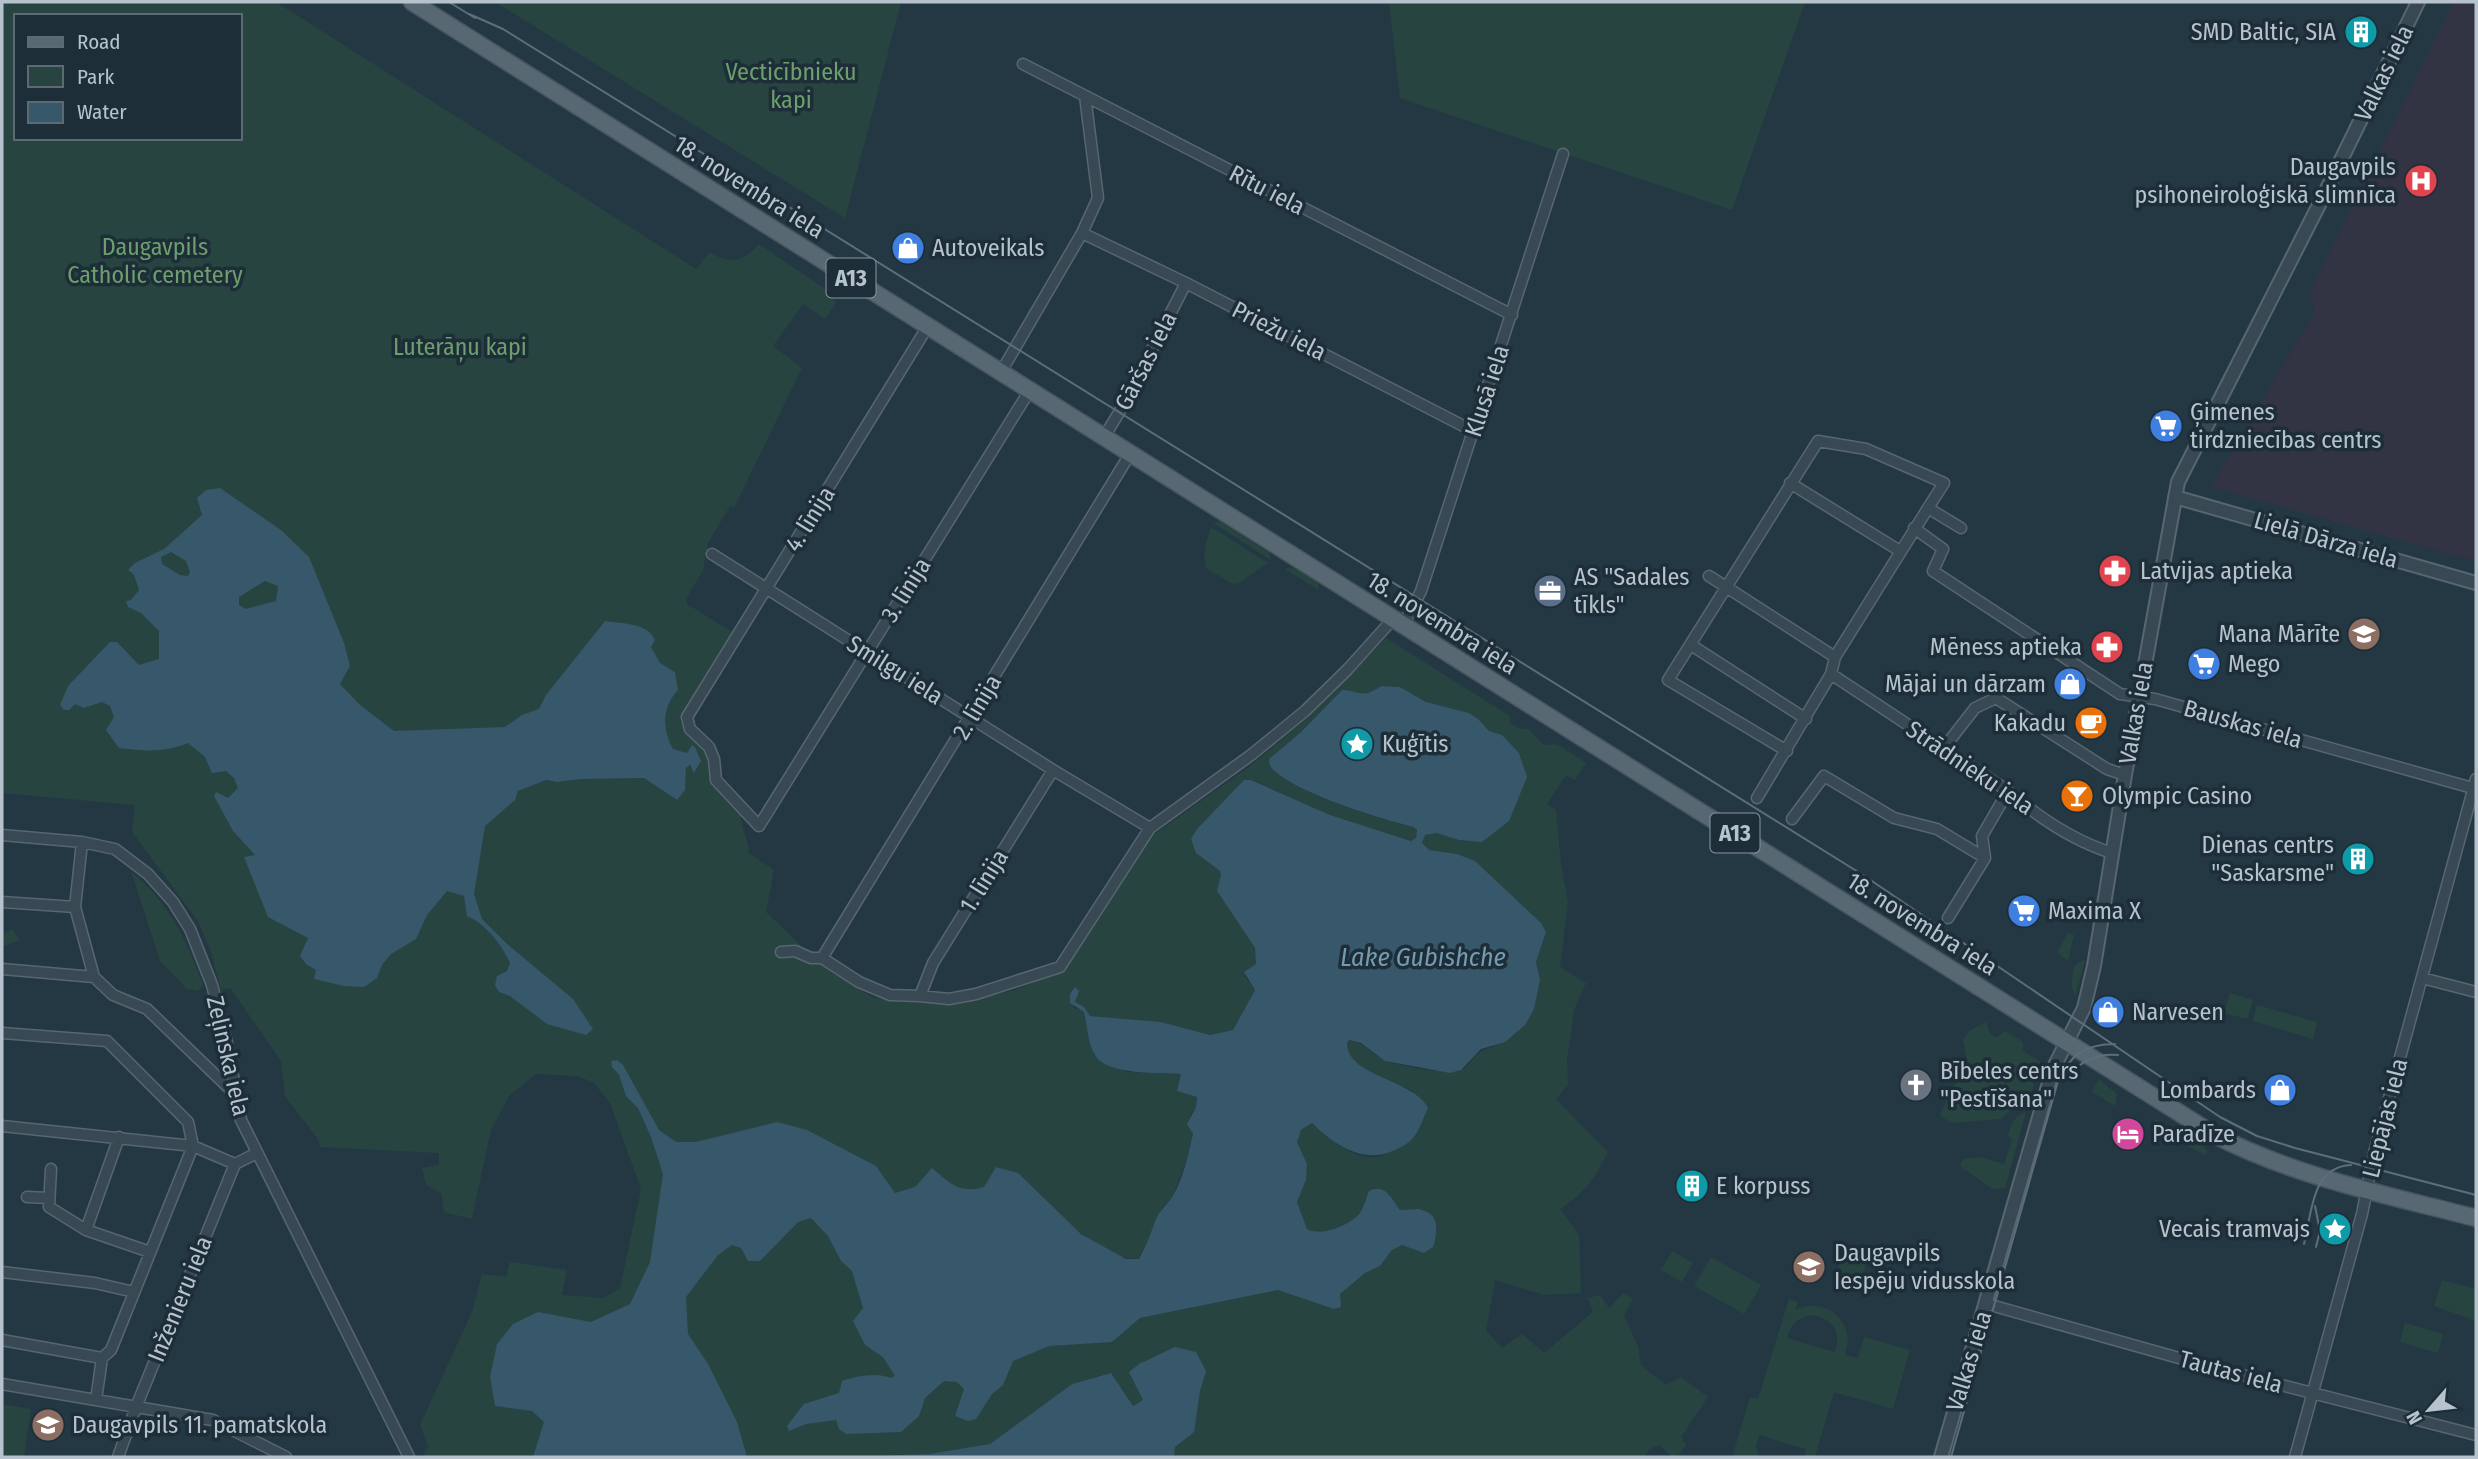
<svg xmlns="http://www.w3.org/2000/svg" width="2478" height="1459" font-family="'Fira Sans Condensed',sans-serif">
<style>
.medical{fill:#323343}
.green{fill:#274441;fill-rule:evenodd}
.water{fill:#37576b;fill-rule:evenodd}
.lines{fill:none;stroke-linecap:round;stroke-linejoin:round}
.minor-casing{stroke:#576670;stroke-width:13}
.tertiary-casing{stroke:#576670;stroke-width:16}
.primary-casing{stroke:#46555f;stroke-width:19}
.minor{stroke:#394953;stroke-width:10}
.tertiary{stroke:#394953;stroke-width:12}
.primary{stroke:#576873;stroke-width:16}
.tram{stroke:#5b6e7a;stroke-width:2}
.labels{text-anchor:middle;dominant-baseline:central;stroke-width:7;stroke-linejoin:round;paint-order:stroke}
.shield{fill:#1e2e38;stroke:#8896a0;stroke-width:2}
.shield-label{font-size:23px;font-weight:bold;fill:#b6c3cc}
.poi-label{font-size:24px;fill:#b6c3cc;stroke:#1e2e38;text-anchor:start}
.park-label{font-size:24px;fill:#6c9f6d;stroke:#1e2e38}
.street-label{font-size:24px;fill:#b6c3cc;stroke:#1e2e38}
.water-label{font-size:26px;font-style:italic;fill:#749bb1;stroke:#1e2e38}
</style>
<rect width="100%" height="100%" fill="#243843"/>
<path class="medical" d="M2453,2h23v559l-265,-74 103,-174 -3,-23z"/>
<path class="green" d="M2,2h274l420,267 14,-17c20,13 34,10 49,-8l69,47 8,12 -11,16 -22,-15 -30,42 29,22 -68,140 -4,-2 -22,37 -5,27 -17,29 1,5 45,28 -52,89 25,28 5,10 1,17 30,37c-1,15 7,25 8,40l25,17 -8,42 56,54 51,32 80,4 63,-12 45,-20 28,-36 63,-98 102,-73 57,-48 75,-77 124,78v7l8,5 11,1 14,16 14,-1 29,19 -11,17 -9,-5 -19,29 9,6 5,54 7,38 -8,65 26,16 -12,27 -7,49 1,26 -12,14 52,53c-14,27 -23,41 -48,57l19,26 2,58 -37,2 -49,-15 -9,51 16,17 20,-14 22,19 49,-41 -5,-14 12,-3 9,13 14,-15 10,6 -9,16 14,32 3,18 25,20 15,-8 27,20 -27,40 5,8 -9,12h-5l-12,-12 -11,4 -4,8h-502l43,-81 -53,30 -23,-33 -38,11 -82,60 4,13h-571l5,-11 -8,-21 52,-113 10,-38 24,3 4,-15 57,8 -5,25 42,3 16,-10 21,-99 -31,-86 -16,-20 -16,-7 -42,-2 -27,22 -18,34 -19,89 -28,-7 -3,-19 -15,-8 -4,-17 17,-3v-12l-119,-6 -2,-8 -33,-43 -4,-35 -50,-72 -5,-1 -5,2 -10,-38 -13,-31 -66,-89 3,-27 -133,-12zM16,16h224v122h-224zM660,663l15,9 -8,29 -2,33 8,15 14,4 7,19 -5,-7c-8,11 0,20 -12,35l-33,-22 -61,1 -26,3 -11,-2 -14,5zM1381,686l19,1 26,15 43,11 20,18 13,5 17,17 -60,87 -23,-7 -12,2 -3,8 7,7 29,4 89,79 -10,29 4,18 -47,67c-20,4 -21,19 -35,24 -10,3 -61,-5 -71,-10 -14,-5 -22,-18 -38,-21l-3,3c1,26 47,39 67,48l-28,64c-6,1 -13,3 -18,2 -20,-3 -42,-21 -55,-34l-11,7 -4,12 10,22 -1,16 -9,22 10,27c14,8 43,-4 53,-16 4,-6 6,-15 9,-22l6,-3 14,6 11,16 28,3 7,6 3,10 -14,24 -22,-8 -10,5 -12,16 -15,7 -25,21 -62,-4 -138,28 -28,24 -62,-20 -32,-149c29,29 78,86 120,86l15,-26 3,-13 7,-13 9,-10 13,-32 8,-31 -3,-19 6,-8 1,-11 -16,-22 -54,-2 -33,-17 -10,-44 -10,-3 -4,-14c5,10 13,12 20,22l71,6 49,13 23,-5 22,-40 -10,-14 11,-12 -1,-16 -38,-57 5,-16 -2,-4 -23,-18 -6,-14 6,-10 47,-48 8,-1 78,35 81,26 5,-3 1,-8 -3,-3c-33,-7 -124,-35 -144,-61l-1,-7 32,-27 41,-42c17,3 23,7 39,-4z
M495,2h406l-56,216z
M1389,2h416l-73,208 -332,-112z
M1217,522h4l48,31 2,7 -58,-37z
M1211,527l57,36 -29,20 -6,1 -27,-16c-4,-13 1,-29 5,-41z
M1288,568c11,1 22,7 30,15l1,7 -34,-21z
M131,871c39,34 55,67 72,114l-5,6 -11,-2 -27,-28z
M13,929l6,11 -17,7v-13z
M2068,933l6,2 -6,26 -11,-9z
M2083,960l2,1 -10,35 -4,-11 3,-19z
M2230,993l23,7 -6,19 -23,-6z
M2257,1005l60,17 -4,17 -60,-18z
M1986,1022l4,11 5,5 10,-7 18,11v9l17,10 -8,31 -32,27 -49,4 -11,-8 13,-29 16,-17 -6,-29 6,-9z
M2099,1079l18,15 -2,12 -23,-14z
M2026,1112l-21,76 -13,1 -32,-23 3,-7 16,-2 25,7 8,-24 -4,-5c3,-11 7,-20 18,-23z
M2155,1119l47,24 5,8 -1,5 -54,-31z
M1672,1251l21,12 -11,19 -21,-12z
M1839 1266a13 13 0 1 1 26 0a13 13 0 1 1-26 0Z
M1711,1257l50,28 -17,29 -50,-28z
M2442,1280l34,9v32l-42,-15z
M1789,1299l9,3 -3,8c23,-12 50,2 53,28 0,5 -2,11 -3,17l13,3 6,-21 46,13 -17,59 -59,-17 -19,65h-11l2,-8 -47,-14 -3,12 3,10h-27l18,-60 8,2zM1813,1315c21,4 28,18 22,37l-48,-14c3,-13 12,-22 26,-23z
M2405,1323l38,11 -5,19 -38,-11z
M2,1404l29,5 -7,48h-22z"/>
<path class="water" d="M220,488l61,42 28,27 35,86 6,23 -10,18 20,21 34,26 111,-4 17,-12 17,-6 7,-14 59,-74c17,3 42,1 50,19l-4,7 9,16 15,9 3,18c-16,17 -16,39 -5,59l14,4 5,-8 3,2 6,14 -7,12 -4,-8 -4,3 -1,22 -8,10 -33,-22 -61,1 -26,3 -11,-2 -28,11 -3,9 -30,26 -11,68 8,25 24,24 67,56 20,30 -7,6 -39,-11 -37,-28 -11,-4 -4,-7 2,-9 10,-5 3,-8c-8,-18 -24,-39 -43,-47l-3,-20 -17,-5 -20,24 -11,24 -25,15 -9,11 -5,13 -13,9 -20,-1 -30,-7 2,-9 -10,-6 -6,-8 8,-18 -40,-21 -24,-60 11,-2 -22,-24 -19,-35 2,-4 12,6 10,-10 -4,-10 -8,-7 -14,2 -7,-16 -17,-14c-26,10 -41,8 -69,5l-13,-18 8,-13 -4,-11 -8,-4 -18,6 -9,-4 -6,6h-5l-4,-5 8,-19 42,-44h7l22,23 20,-6v-28l-18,-18 -13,-6 -2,-6 5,-1 8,-10 -5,-15 -6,-5 7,-7 29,-14 38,-34 -5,-17 9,-8zM171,552l15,9 4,11 -2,4 -8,-1 -18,-11 -1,-7zM265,581l13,5 -2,15 -30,8 -7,-4v-8z
M1381,686l19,1 26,15 43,11 9,6 11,12 13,4 17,18 8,24 -18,44 -27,21 -23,-2 -23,-7 -11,2 -3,8 7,7 28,4 18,7 66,62 5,9 -10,30 4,18 -6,29 -9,16 -20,17 -24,7 -20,21 -11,3 -65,-12 -24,-18 -12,-3 -2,3c0,34 67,36 81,65 -4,8 -7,18 -12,26 -5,8 -12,12 -21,16 -31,15 -61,-5 -83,-27l-11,7 -4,12 10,22 -1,16 -9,22 10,27c14,8 43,-4 53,-16 4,-6 6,-15 9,-22 16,-8 23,8 31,19 6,0 13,-1 18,-1 23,4 20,22 15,38l-9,6 -22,-8 -10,5 -12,16 -15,7 -25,21 1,13 -7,2 -56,-19 -138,28 -28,24 -63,4 -36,15 -10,24 -11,9 -16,25 -8,2 -13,-5 9,-27 -7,-7 -13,-1 -19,17 -6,18 -18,16 -55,2 -7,-5 -3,-9 -30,4 -17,7 -2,-5 17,-22 35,-11 3,-12c15,-5 34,-9 49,-3l4,-2 -12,-19 -18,-12 -12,-24 10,-13 -11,-37 -11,-10 -13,-25 -17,-18 -13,4 -38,39h-12l-7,-13 -9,-3 -14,10 -32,42 2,37 20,30 29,58 10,35h-214l11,-35 -12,-11 -37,-5 -5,-29 7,-33 16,-20 25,-12 53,10 39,-18 20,-42 13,-88 -12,-37 -13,-29 -12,-12 -7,-21 -7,-8 -1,-6 6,-1 6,5 36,65 17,12h20l81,-20 30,8 69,36 19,27 20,-6 17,-19c19,16 27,26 52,19l12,-20 22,6 63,61 45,25h13c7,-13 12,-26 17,-40 4,-9 11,-14 16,-22 12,-19 16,-43 21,-63l-6,-10 9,-17 1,-10 -20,-6 4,-17c-22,-2 -74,2 -86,-19 -7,-11 -8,-30 -11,-43l-14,-9v-9l5,-7 4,4 -4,11 9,5 6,9 71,6 49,13 23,-5 22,-40 -11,-18 12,-8 -1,-16 -38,-57 4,-16 -1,-4 -24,-18 -5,-14 6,-10 47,-49h7l79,35 81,26 5,-3 1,-8 -3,-3c-33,-8 -124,-35 -144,-61l-1,-7 32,-27 41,-42c19,1 20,9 39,-4z
M1175,1347l21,5 10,19 -6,20 -6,41 -19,15 -1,10h-329l85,-3 60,-10 82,-60 39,-11 22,33 10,-6 -14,-28 10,-8z"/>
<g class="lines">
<defs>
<path id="minor" d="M1023,64l489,251
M1082,233l104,50 289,149
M928,326l-241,391 3,12 19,18 5,12 2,21 43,46 271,-436
M1001,372l81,-139 16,-35 -13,-102
M1104,437l19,-31 63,-123
M1790,483l110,68
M1914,528l29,21 -10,22 187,123 35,5 321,90
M712,554l341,216 97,58
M1709,576l126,81
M1403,625l18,-34 142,-437
M1691,645l115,74
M1831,674l177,117c30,26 66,50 104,62
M1943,749l32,-41 21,-10 111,71 18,6
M1787,751l-119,-71 150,-239 48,8 78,34 -16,25
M1757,798l74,-124 4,-17 93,-149 33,20
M1792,819l32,-43 70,42 43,11 48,29
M2,835l80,7 33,7 33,25 25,28 17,27 22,56 15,58 14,77 168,337
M2,902l73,5 7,-65
M75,907l19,70
M1948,918l37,-60 -3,-22 26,-45
M781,952l14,-1 16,7h11l37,24 31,13 30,1 29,3 27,-5 84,-27 90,-139 101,-73 54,-44 42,-41 46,-51
M822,958l308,-504
M2,969l92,8 19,18 34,14 88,85
M2422,978l54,14
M920,996l13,-33 120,-193
M2,1033l105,8 81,81 5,24 -82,204 -9,8 -6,42
M2,1126l191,20 42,18
M119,1137l-33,93 64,22
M51,1169l-2,38 37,23
M27,1197l22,1
M2,1272l93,11 39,9
M1987,1304l224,63 265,68
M2,1340l100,18
M2,1384l211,36 73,37
M118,1457l18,-50 99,-243 22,-11
M2295,1457l67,-243 12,-61 102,-374"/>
<path id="tertiary" d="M2175,497l301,86
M1941,1457l112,-388 31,-61 10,-42 31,-191 53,-293 148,-291 92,-189"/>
<path id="primary" d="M412,2l1801,1132c82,43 174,61 263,84"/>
</defs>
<use href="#minor" class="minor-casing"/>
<use href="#tertiary" class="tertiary-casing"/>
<use href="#primary" class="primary-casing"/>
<use href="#minor" class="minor"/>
<use href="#tertiary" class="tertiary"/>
<use href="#primary" class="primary"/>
<path class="tram" d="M449,2l26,16
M469,14l34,15 1360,846 357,242 37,19 38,12 181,47
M2068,1079c10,-18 30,-26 50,-24
M2315,1206l5,25 -4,16
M2304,1244c8,-31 7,-77 47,-79
M1951,1457l107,-376c12,-27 29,-37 57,-37"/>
</g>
<defs>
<symbol id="building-disc" viewBox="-11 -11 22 22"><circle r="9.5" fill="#0f9aa8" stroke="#1e2e38"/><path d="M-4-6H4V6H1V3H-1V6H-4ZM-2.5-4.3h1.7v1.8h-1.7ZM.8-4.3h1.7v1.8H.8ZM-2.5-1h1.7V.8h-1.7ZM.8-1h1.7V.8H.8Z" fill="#fff"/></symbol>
<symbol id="hospital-disc" viewBox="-11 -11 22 22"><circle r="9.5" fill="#e0444e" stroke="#1e2e38"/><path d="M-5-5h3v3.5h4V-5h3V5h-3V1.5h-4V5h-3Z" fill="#fff"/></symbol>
<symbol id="shop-disc" viewBox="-11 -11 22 22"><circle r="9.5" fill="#3f7fe0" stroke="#1e2e38"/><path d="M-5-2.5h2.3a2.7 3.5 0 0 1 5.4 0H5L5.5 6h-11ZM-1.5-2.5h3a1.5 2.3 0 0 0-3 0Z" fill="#fff"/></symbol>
<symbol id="supermarket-disc" viewBox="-11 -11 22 22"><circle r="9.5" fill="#3f7fe0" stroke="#1e2e38"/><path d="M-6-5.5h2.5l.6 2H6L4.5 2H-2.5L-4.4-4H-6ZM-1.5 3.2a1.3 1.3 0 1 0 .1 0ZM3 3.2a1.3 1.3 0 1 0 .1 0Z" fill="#fff"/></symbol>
<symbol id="pharmacy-disc" viewBox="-11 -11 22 22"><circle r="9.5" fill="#e0444e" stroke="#1e2e38"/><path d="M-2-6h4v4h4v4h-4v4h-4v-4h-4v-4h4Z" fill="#fff"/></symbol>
<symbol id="office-disc" viewBox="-11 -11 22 22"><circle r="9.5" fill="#5c6f8a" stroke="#1e2e38"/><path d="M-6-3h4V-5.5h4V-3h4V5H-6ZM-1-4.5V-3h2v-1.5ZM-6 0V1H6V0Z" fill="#fff"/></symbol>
<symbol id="school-disc" viewBox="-11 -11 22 22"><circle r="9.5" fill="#8d6e63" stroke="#1e2e38"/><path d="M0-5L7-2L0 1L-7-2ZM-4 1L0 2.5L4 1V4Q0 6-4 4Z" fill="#fff"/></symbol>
<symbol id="cafe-disc" viewBox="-11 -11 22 22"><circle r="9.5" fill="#e8710a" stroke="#1e2e38"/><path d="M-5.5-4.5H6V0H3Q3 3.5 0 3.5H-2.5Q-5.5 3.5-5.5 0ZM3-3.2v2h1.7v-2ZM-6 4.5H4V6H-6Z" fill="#fff"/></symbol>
<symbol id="sight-disc" viewBox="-11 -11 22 22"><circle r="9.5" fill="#0f9aa8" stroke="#1e2e38"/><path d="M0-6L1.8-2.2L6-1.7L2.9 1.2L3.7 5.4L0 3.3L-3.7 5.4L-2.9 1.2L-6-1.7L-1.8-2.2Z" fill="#fff"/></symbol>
<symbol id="bar-disc" viewBox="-11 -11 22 22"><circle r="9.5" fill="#e8710a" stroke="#1e2e38"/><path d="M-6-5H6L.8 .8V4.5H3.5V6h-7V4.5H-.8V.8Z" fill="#fff"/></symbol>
<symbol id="church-disc" viewBox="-11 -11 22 22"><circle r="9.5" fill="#6b7280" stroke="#1e2e38"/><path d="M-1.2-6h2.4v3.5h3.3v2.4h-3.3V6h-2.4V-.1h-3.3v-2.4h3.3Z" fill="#fff"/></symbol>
<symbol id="hotel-disc" viewBox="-11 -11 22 22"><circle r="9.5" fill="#d1479c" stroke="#1e2e38"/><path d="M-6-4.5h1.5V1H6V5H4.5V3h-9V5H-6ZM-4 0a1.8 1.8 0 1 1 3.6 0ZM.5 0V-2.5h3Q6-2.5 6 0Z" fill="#fff"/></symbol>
</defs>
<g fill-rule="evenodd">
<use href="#building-disc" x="2342" y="13" width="38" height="38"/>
<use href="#hospital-disc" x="2402" y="162" width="38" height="38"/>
<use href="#shop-disc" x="889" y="229" width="38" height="38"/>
<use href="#supermarket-disc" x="2147" y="407" width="38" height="38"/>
<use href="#pharmacy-disc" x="2096" y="552" width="38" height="38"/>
<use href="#office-disc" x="1531" y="572" width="38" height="38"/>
<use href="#school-disc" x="2345" y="615" width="38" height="38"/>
<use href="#pharmacy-disc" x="2088" y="628" width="38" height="38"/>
<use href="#supermarket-disc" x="2185" y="645" width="38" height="38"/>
<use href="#shop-disc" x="2051" y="665" width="38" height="38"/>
<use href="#cafe-disc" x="2072" y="704" width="38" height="38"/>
<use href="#sight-disc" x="1338" y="725" width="38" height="38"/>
<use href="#bar-disc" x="2058" y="777" width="38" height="38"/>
<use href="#building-disc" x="2339" y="840" width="38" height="38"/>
<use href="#supermarket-disc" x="2005" y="892" width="38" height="38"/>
<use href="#shop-disc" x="2089" y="993" width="38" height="38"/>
<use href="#church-disc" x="1897" y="1066" width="38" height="38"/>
<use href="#shop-disc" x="2261" y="1071" width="38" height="38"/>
<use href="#hotel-disc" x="2109" y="1115" width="38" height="38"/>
<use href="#building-disc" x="1673" y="1167" width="38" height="38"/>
<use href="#sight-disc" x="2316" y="1210" width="38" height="38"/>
<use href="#school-disc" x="1790" y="1248" width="38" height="38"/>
<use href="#school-disc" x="29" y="1406" width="38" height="38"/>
</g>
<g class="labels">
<g class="shield">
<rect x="826.5" y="258.5" width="49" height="39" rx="5"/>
<rect x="1710.5" y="813.5" width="49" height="39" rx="5"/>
</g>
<g class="shield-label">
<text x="851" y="278">A13</text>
<text x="1735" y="833">A13</text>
</g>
<g class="poi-label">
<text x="2336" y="32" text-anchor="end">SMD Baltic, SIA</text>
<text x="2396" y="167" text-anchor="end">Daugavpils<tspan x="2396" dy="28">psihoneiroloģiskā slimnīca</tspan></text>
<text x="932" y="248">Autoveikals</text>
<text x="2190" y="412">Ģimenes<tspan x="2190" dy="28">tirdzniecības centrs</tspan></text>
<text x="2140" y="571">Latvijas aptieka</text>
<text x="1574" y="577">AS "Sadales<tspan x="1574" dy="28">tīkls"</tspan></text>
<text x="2340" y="634" text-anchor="end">Mana Mārīte</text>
<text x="2082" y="647" text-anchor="end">Mēness aptieka</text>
<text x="2228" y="664">Mego</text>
<text x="2046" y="684" text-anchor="end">Mājai un dārzam</text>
<text x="2066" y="723" text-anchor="end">Kakadu</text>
<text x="1382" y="744">Kuģītis</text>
<text x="2102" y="796">Olympic Casino</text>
<text x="2334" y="845" text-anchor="end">Dienas centrs<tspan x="2334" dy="28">"Saskarsme"</tspan></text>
<text x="2048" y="911">Maxima X</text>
<text x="2132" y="1012">Narvesen</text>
<text x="1940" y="1071">Bībeles centrs<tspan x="1940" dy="28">"Pestīšana"</tspan></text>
<text x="2256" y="1090" text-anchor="end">Lombards</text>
<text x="2152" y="1134">Paradīze</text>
<text x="1716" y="1186">E korpuss</text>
<text x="2310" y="1229" text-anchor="end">Vecais tramvajs</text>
<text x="1834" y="1253">Daugavpils<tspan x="1834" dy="28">Iespēju vidusskola</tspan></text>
<text x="72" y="1425">Daugavpils 11. pamatskola</text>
</g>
<g class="park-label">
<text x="791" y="72">Vecticībnieku<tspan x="791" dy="28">kapi</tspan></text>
<text x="155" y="247">Daugavpils<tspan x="155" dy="28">Catholic cemetery</tspan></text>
<text x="460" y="347">Luterāņu kapi</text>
</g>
<g class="street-label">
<text transform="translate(2384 73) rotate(-64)">Valkas iela</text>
<text transform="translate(749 187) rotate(32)">18. novembra iela</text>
<text transform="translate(1267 190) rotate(27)">Rītu iela</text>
<text transform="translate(1279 331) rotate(27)">Priežu iela</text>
<text transform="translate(1146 361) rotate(-63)">Gāršas iela</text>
<text transform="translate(1487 391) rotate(-72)">Klusā iela</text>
<text transform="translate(810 519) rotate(-58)">4. līnija</text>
<text transform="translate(2326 540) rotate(16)">Lielā Dārza iela</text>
<text transform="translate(906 590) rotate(-58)">3. līnija</text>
<text transform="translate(1442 623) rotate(32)">18. novembra iela</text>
<text transform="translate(895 670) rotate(32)">Smilgu iela</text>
<text transform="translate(977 707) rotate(-59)">2. līnija</text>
<text transform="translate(2136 713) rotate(-80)">Valkas iela</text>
<text transform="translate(2243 724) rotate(16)">Bauskas iela</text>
<text transform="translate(1970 768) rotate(34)">Strādnieku iela</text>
<text transform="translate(984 881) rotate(-58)">1. līnija</text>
<text transform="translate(1922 924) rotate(32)">18. novembra iela</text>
<text transform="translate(228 1056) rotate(77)">Zeļinska iela</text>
<text transform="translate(2385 1118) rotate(-76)">Liepājas iela</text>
<text transform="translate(180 1299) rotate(-68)">Inženieru iela</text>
<text transform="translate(1969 1361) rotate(-73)">Valkas iela</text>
<text transform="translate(2231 1372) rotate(15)">Tautas iela</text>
</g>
<g class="water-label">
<text x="1423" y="957">Lake Gubishche</text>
</g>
</g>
<rect width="2478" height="1459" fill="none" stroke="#b6c3cc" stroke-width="7"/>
<rect x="14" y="14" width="228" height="126" fill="#1e2e38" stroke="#5b6a73" stroke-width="2"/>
<rect x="28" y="37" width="35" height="10" fill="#576873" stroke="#5b6a73" stroke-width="2"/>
<text x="77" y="49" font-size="21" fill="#b6c3cc">Road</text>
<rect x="28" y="66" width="35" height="21" fill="#274441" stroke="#5b6a73" stroke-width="2"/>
<text x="77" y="84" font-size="21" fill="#b6c3cc">Park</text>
<rect x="28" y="102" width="35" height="21" fill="#37576b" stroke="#5b6a73" stroke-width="2"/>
<text x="77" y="119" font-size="21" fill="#b6c3cc">Water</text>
<g transform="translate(2429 1410) rotate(242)" stroke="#1e2e38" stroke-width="5" paint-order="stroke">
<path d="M0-5L12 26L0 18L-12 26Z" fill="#b6c3cc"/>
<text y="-10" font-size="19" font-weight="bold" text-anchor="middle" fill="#b6c3cc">N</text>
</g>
</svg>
